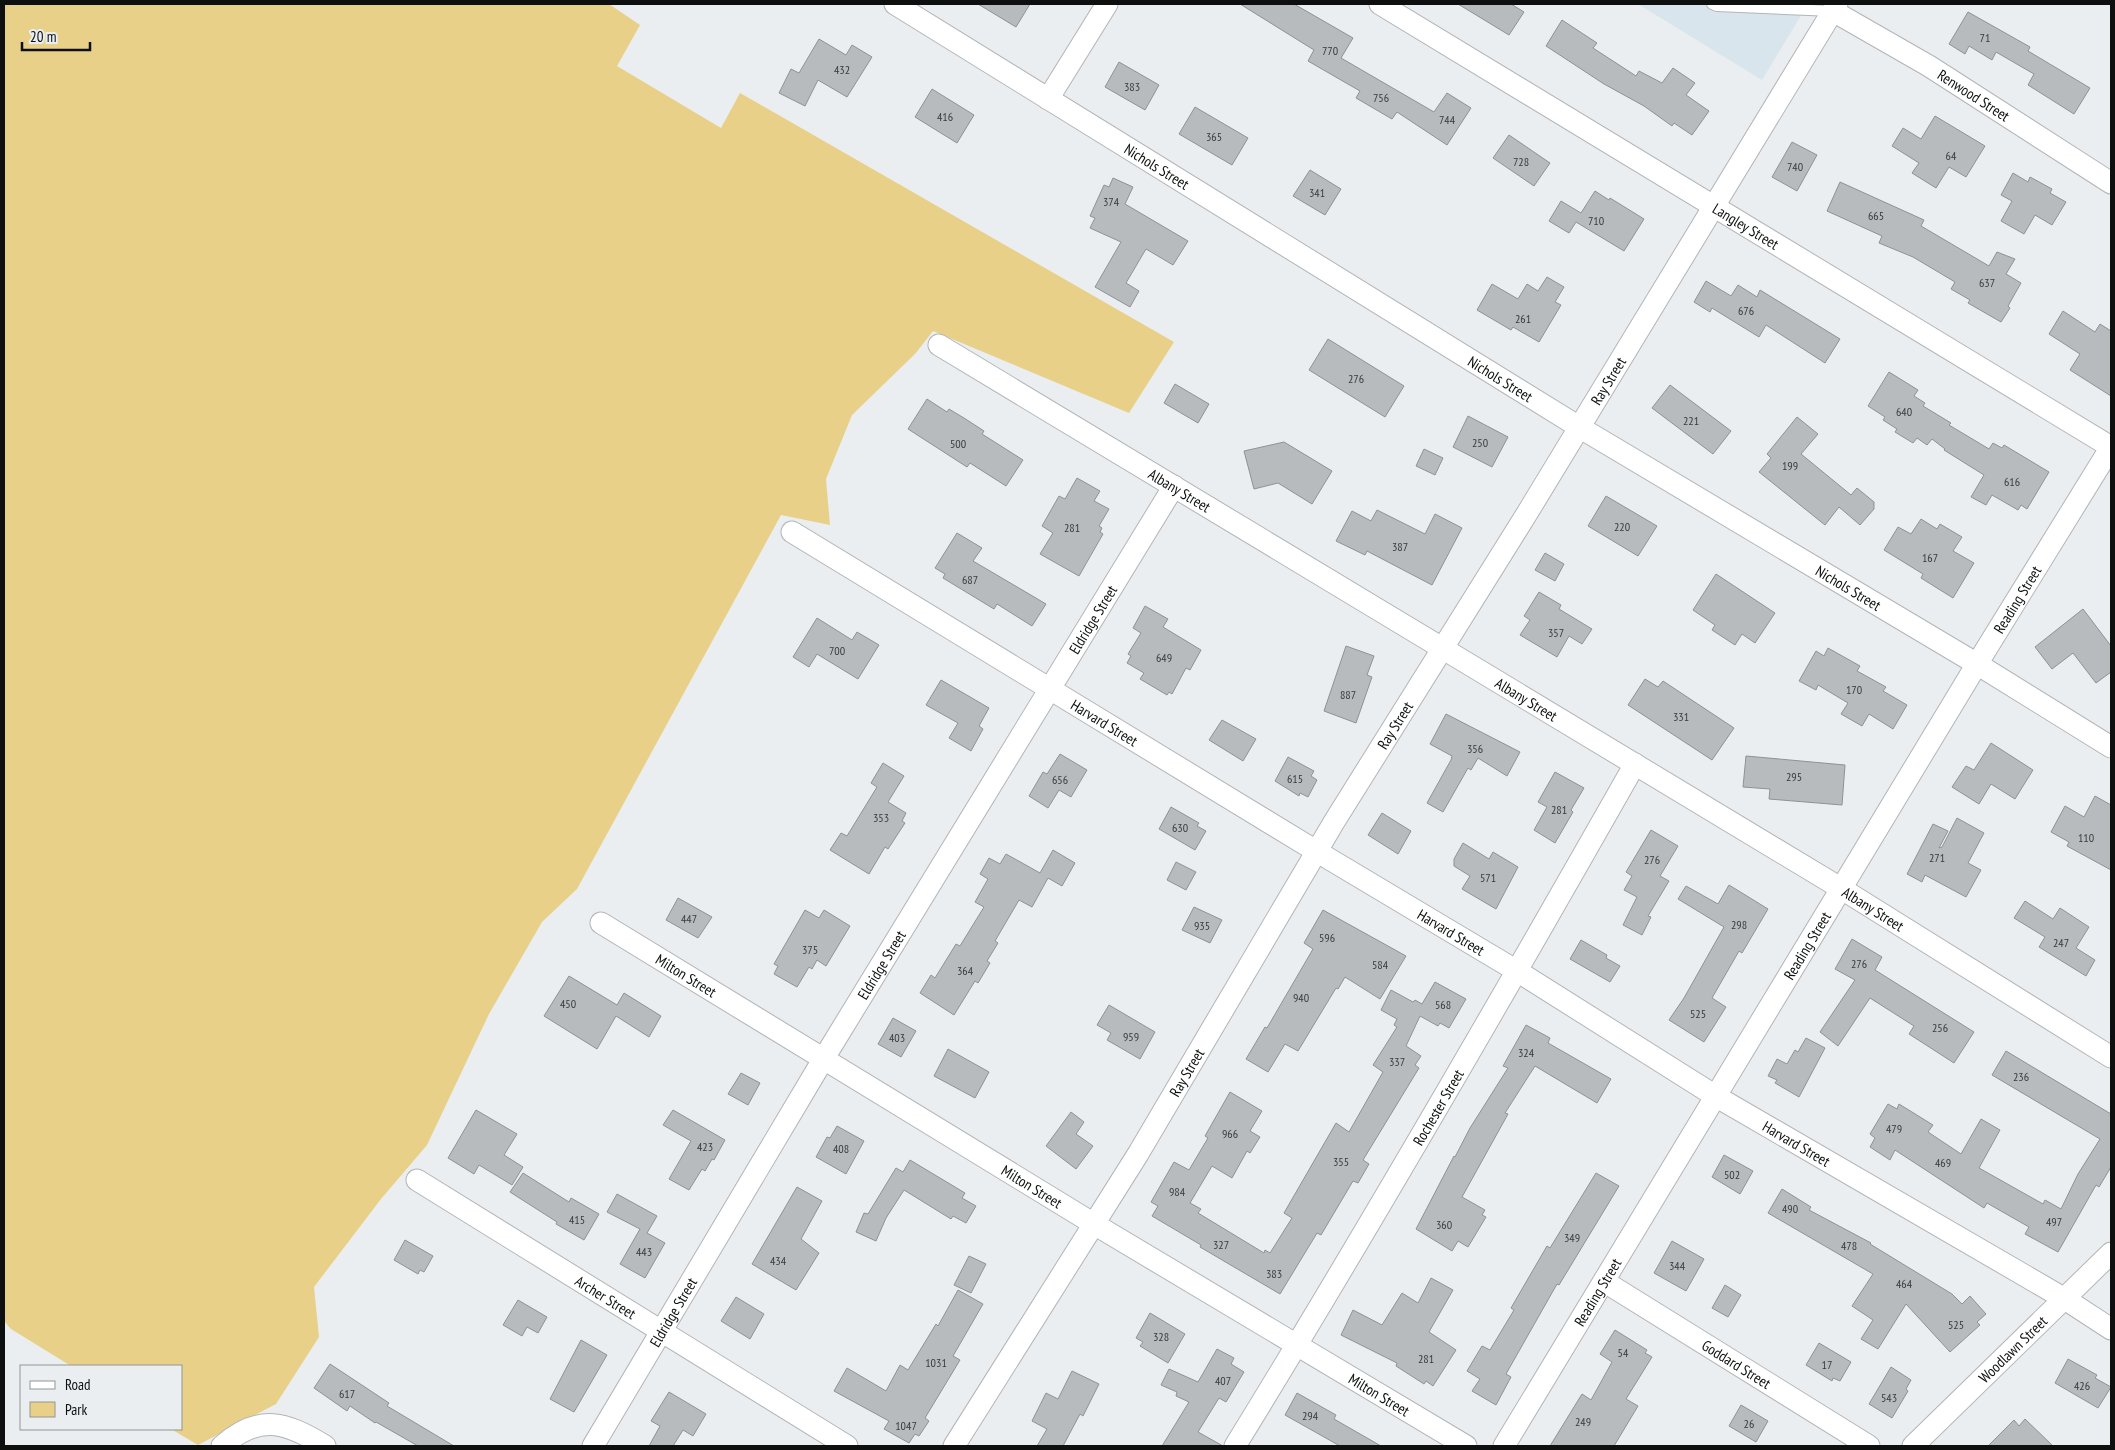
<svg xmlns="http://www.w3.org/2000/svg" width="2115" height="1450" font-family="'PT Sans Narrow',sans-serif">
<style>
.built{fill:#d9e5ec}
.green{fill:#e9d089}
.building{fill:#b7bbbd;stroke:#8e9294}
.lines{fill:none;stroke-linecap:round;stroke-linejoin:round}
.service-casing{stroke:#b2b5b8;stroke-width:12}
.minor-casing{stroke:#b2b5b8;stroke-width:23}
.service{stroke:#fff;stroke-width:10}
.minor{stroke:#fff;stroke-width:21}
.labels{text-anchor:middle;dominant-baseline:central;stroke-width:4.5;stroke-linejoin:round;paint-order:stroke}
.number-label{font-size:12px;fill:#383b3b}
.street-label{font-size:15px;fill:#0e1010;stroke:#eaeef0}
</style>
<rect width="100%" height="100%" fill="#eaeef0"/>
<path class="built" d="M1638,4h170l-46,76z"/>
<path class="green" d="M4,4h605l31,21 -23,41 104,62 19,-35 434,249 -45,71 -196,-82 -18,23 -63,61 -26,64 4,46 -49,-10 -204,374 -35,33 -53,92 -62,131 -46,54 -67,88 5,50 -43,67 -78,41 -27,-16h10v-63h-110l-60,-37 -7,-8z"/>
<path class="building" d="M978,4h52l-14,23z
M1240,4h54l59,34 -12,20 93,54 13,-19 24,15 -24,37 -50,-33 -5,7 -36,-21 4,-7 -52,-30 6,-11z
M1458,4h53l13,8 -15,23z
M1968,12l62,35 -2,4 62,37 -16,26 -46,-29 6,-11 -38,-22 -4,8 -23,-14 -4,8 -16,-10z
M1562,20l35,23 -4,5 43,28 3,-5 23,12 11,-15 22,15 -9,12 23,16 -17,24 -18,-12 -2,3 -28,-20 -40,-22 -58,-38z
M819,39l27,16 6,-10 20,12 -25,40 -29,-17 -13,26 -26,-13 12,-24 8,4z
M1119,62l40,23 -14,25 -40,-23z
M932,89l42,26 -17,28 -42,-26z
M1195,107l53,31 -16,27 -53,-31z
M1935,116l50,30 -19,31 -17,-10 -13,21 -24,-15 7,-10 -27,-17 11,-18 18,11z
M1509,135l41,28 -16,23 -41,-28z
M1792,142l25,13 -20,36 -25,-14z
M1310,170l31,19 -16,26 -32,-19z
M2013,173l15,9 2,-5 22,12 -2,4 16,9 -14,23 -17,-10 -11,19 -23,-13 11,-20 -11,-6z
M1113,178l20,9 -8,17 63,37 -15,24 -27,-16 -20,34 13,8 -9,16 -35,-20 26,-45 -31,-14 5,-10 -5,-2 14,-31 5,2z
M1840,182l84,38 -3,6 68,40 8,-14 18,7 -9,15 15,9 -13,23 2,2 -9,14 -33,-19 2,-3 -19,-11 4,-7 -42,-25 -34,-14 3,-7 -55,-25z
M1595,191l14,9 1,-2 34,21 -20,32 -48,-29 -7,11 -20,-12 12,-20 20,12z
M1547,277l17,10 -9,15 6,3 -22,37 -26,-15 -2,3 -34,-20 15,-26 26,15 9,-15 11,7z
M1706,281l25,15 7,-11 19,12 3,-7 80,49 -15,24 -59,-38 -7,12 -47,-29 -2,4 -16,-10z
M2063,311l32,21 5,-8 11,7v65l-41,-26 10,-16 -31,-20z
M1328,339l76,47 -19,31 -76,-47z
M1889,372l29,18 -4,6 11,7 -2,3 28,17 -2,2 40,24 4,-6 9,5 2,-3 45,27 -22,37 -6,-4 -3,5 -26,-15 -6,10 -15,-8 13,-22 -40,-25 1,-1 -13,-10 -5,6 -10,-7 -4,5 -18,-11 2,-3 -14,-9 2,-3 -17,-11z
M1175,384l34,20 -11,19 -34,-20z
M1670,385l61,46 -18,23 -61,-46z
M927,399l20,13 2,-3 15,9 20,13 -2,3 41,26 -17,26 -36,-23 -3,4 -59,-38z
M1468,416l40,21 -16,30 -39,-20z
M1797,417l21,17 -17,20 50,41 6,-7 17,14v7l-14,16 -21,-18 -14,18 -66,-53 12,-14 -4,-4z
M1284,442l48,29 -20,33 -34,-21 -24,6 -10,-38z
M1424,449l19,9 -8,17 -19,-9z
M1077,478l23,13 -6,10 15,8 -10,17 3,2 -2,4 3,2 -24,42 -39,-22 13,-21 -11,-7 17,-30 6,3z
M1606,496l51,30 -19,30 -50,-30z
M1377,510l48,24 10,-20 27,14 -30,57 -65,-34 -2,4 -29,-14 16,-30 19,10z
M1921,519l16,10 3,-5 22,13 -9,14 21,12 -21,35 -32,-20 2,-4 -39,-24 14,-23 13,7z
M957,533l25,15 -9,13 73,43 -14,22 -35,-22 -3,5 -51,-31 2,-4 -10,-6z
M1545,553l19,11 -9,17 -20,-11z
M1716,574l59,39 -20,30 -13,-9 -7,11 -23,-15 3,-5 -22,-15z
M1539,592l22,13 -2,4 33,20 -10,15 -13,-8 -12,21 -37,-22 10,-15 -6,-4z
M1145,606l23,13 -5,8 38,23 -11,20 -4,-2 -14,26 -3,-2 -2,3 -27,-16 4,-6 -17,-10 4,-7 -3,-2 13,-21 -8,-5z
M2083,609l28,37v26l-15,11 -23,-30 -21,16 -17,-22z
M817,618l35,22 5,-8 22,13 -21,34 -41,-25 -8,13 -16,-10z
M1346,646l28,10 -7,19 5,2 -16,46 -32,-12z
M1828,648l32,18 -3,5 29,16 -3,4 24,14 -14,24 -24,-15 -7,12 -21,-12 7,-11 -30,-18 -2,5 -17,-9 17,-30 8,5z
M1645,679l13,8 5,-6 71,47 -22,32 -84,-55z
M941,680l48,28 -10,18 4,3 -12,22 -22,-13 9,-15 -32,-18z
M1446,714l74,38 -13,24 -29,-18 -7,12 -3,-2 -25,44 -16,-9 24,-43 1,-4 -22,-12z
M1222,720l34,19 -13,22 -34,-21z
M1991,743l42,27 -18,29 -24,-15 -12,20 -27,-17 14,-21 8,4z
M1060,754l27,16 -16,27 -12,-7 -11,18 -19,-12 14,-24 4,2z
M1746,756l99,9 -3,40 -73,-6 1,-10 -27,-2z
M1288,757l26,14 -3,5 6,4 -9,17 -8,-4 -1,3 -24,-15z
M883,763l21,13 -16,26 18,11 -4,8 3,2 -17,26 -3,-2 -16,27 -39,-24 11,-17 6,3 30,-49 -6,-4z
M1555,772l29,16 -13,22 2,2 -18,31 -21,-13 13,-23 -9,-5z
M2095,796l16,9v65l-44,-24 2,-4 -18,-10 14,-26 19,11z
M1171,807l28,16 -2,3 9,5 -11,19 -36,-21z
M1382,813l29,18 -13,23 -30,-19z
M1957,818l27,15 -16,30 13,7 -15,27 -41,-22 -3,7 -15,-8 26,-50 15,7 -9,17 3,-1z
M1651,830l27,16 -18,30 9,5 -21,35 3,1 -9,18 -19,-10 14,-28 -13,-7 8,-14 -6,-4z
M1463,843l26,16 4,-7 25,15 -22,42 -34,-20 8,-13 -16,-10v-7z
M1053,850l22,13 -13,23 -14,-8 -16,29 -13,-7 -24,41 3,2 -11,18 3,2 -12,20 -3,-2 -21,34 -34,-22 11,-18 4,3 21,-34 4,2 24,-39 -9,-5 13,-23 -8,-5 9,-16 11,6 6,-10 34,19z
M1176,862l20,10 -10,18 -19,-10z
M1729,885l39,24 -26,44 -3,-2 -27,47 14,9 -22,35 -35,-22 15,-22 40,-71 -46,-28 8,-13 32,18z
M678,898l34,19 -14,21 -32,-18z
M2025,901l28,18 7,-11 29,19 -13,21 19,12 -9,16 -47,-29 6,-10 -31,-19z
M1194,907l28,13 -12,23 -28,-13z
M805,910l14,8 5,-8 26,16 -24,40 -9,-6 -5,9 -3,-2 -12,20 -23,-13 4,-8 -4,-2z
M1323,910l83,46 -26,43 -35,-22 -7,12 -2,-1 -38,63 -13,-7 -17,28 -22,-13 19,-32 2,1 46,-79 -9,-6z
M1852,939l30,18 -7,13 99,62 -20,31 -45,-29 5,-8 -44,-28 -32,48 -18,-14 35,-52 -20,-11z
M1581,940l26,15 -1,3 14,8 -10,16 -40,-23z
M569,976l48,29 7,-12 37,23 -12,21 -33,-21 -19,33 -53,-33z
M1435,982l31,17 -17,29 -9,-5 -2,3 -18,-10 -14,30 15,10 -6,9 4,3 -56,92 6,4 -11,19 -5,-2 -32,54 -4,-2 -37,61 -80,-47 1,-2 -49,-29 6,-10 -7,-4 23,-40 15,8 19,-32 -3,-2 25,-44 32,19 -12,20 10,6 -10,16 -3,-2 -15,27 -20,-12 -22,37 11,6 -3,4 66,40 1,-3 5,3 22,-35 -8,-5 52,-90 13,9 34,-60 -10,-7 24,-38 -3,-2 3,-6 -16,-9 10,-20 22,12 2,-2 7,4z
M1109,1005l46,27 -15,27 -33,-19 4,-7 -14,-8z
M893,1018l23,13 -15,26 -23,-13z
M1526,1025l24,13 -2,5 63,36 -14,24 -62,-37 -30,47 3,1 -46,83 23,13 -3,5 4,2 -18,30 -10,-6 -6,10 -36,-22 38,-73 1,1 15,-29 38,-60 -5,-2z
M1806,1038l19,10 -26,49 -24,-14 2,-3 -9,-4 9,-17 10,5 8,-14 3,2z
M948,1049l41,23 -14,26 -41,-22z
M2006,1051l105,63v53l-12,20 -3,-2 -38,67 -33,-18 4,-7 -42,-24 -3,5 -89,-58 -5,10 -20,-13 5,-9 -5,-4 18,-30 9,5 2,-5 34,21 -5,7 33,22 20,-35 19,11 -21,38 64,36 2,-4 16,9 17,-35 22,-35 -108,-64z
M741,1073l19,10 -12,22 -20,-11z
M476,1110l41,24 -13,21 19,12 -11,18 -33,-20 -5,9 -26,-16z
M673,1110l52,30 -11,20 -2,-1 -7,12 -3,-2 -13,21 -20,-11 22,-38 -28,-16z
M1071,1112l13,10 -8,12 17,12 -17,23 -30,-23z
M837,1126l27,15 -18,33 -30,-17 11,-20 3,1z
M1724,1155l29,16 -13,23 -28,-17z
M910,1160l55,33 -3,5 14,8 -10,17 -13,-7 -2,3 -47,-29 -18,28 -10,23 -20,-9 8,-19 4,1 28,-46 7,4z
M523,1173l46,29 2,-4 28,16 -15,26 -28,-16 1,-2 -47,-30z
M1596,1173l23,13 -60,99 -2,-1 -51,90 5,3 -15,28 -24,-14 8,-12 -13,-8 15,-25 8,4 24,-40 -3,-2 36,-62 3,2z
M797,1187l25,14 -21,38 18,14 -23,37 -44,-26z
M1782,1189l29,18 -2,3 62,33 -1,1 82,50 10,10 8,-8 16,18 -9,8 3,3 -30,27 -44,-48 -28,45 -17,-10 12,-19 -21,-14 21,-32 -105,-61z
M617,1194l40,22 -10,17 18,10 -20,35 -25,-14 20,-35 -33,-17z
M405,1240l28,16 -9,16 -4,-2 -2,4 -24,-14z
M1672,1241l32,18 -18,32 -32,-18z
M969,1256l17,8 -15,29 -17,-8z
M1431,1278l22,12 -24,42 27,18 -23,36 -7,-5 -2,3 -28,-18 1,-3 -56,-28 12,-25 29,15 20,-32 16,10z
M1725,1285l16,10 -13,22 -16,-9z
M958,1290l25,14 -30,52 7,4 -35,58 4,3 -10,15 -4,-2 -6,9 -25,-14 5,-8 -55,-30 13,-23 39,23 14,-26 8,5 28,-46 2,2z
M736,1297l28,17 -14,25 -29,-18z
M518,1300l29,17 -9,16 -11,-6 -5,9 -19,-11z
M1150,1313l35,21 -17,29 -28,-17 3,-4 -7,-4z
M1615,1330l32,20 -2,3 7,4 -26,42 12,7 -24,40h-64l32,-52 9,6 21,-38 -12,-8z
M581,1340l26,15 -33,57 -24,-13z
M1819,1343l32,19 -11,19 -7,-3 -1,3 -26,-16z
M1217,1349l17,9 -3,6 13,8 -18,30 -7,-4 -21,34 25,14h-61l27,-44 -13,-6 1,-4 -16,-7 8,-16 29,13z
M2068,1359l29,16 -2,3 16,9 -13,21 -43,-25z
M330,1364l59,39 -2,3 67,40h-36l-42,-24 -1,1 -25,-17 -3,5 -33,-23z
M1891,1367l20,13 -5,9 2,2 -16,27 -23,-14z
M1072,1371l27,13 -16,32 -3,-2 -17,32h-26l10,-17 -15,-8 14,-28 12,6z
M669,1392l37,22 -13,22 -10,-6 -10,16h-24l11,-20 -9,-5z
M1297,1393l39,22 -2,4 47,27h-41l-55,-31z
M1741,1405l27,16 -12,21 -27,-16z
M2025,1419l28,27h-65l26,-26 5,6z"/>
<g class="lines">
<defs>
<path id="service" d="M1712,4l5,2 116,5"/>
<g id="minor">
<path id="s1" d="M895,4l684,423 398,237 134,83"/>
<path id="s2" d="M1380,4l731,443"/>
<path id="s3" d="M1833,11l96,55 182,117"/>
<path d="M1048,99l59,-95"/>
<path id="s4" d="M939,345l903,544 269,168"/>
<path id="s5" d="M792,532l524,319 201,120 200,126 348,202 46,30"/>
<path id="s6" d="M601,923l493,301 372,222"/>
<path id="s7" d="M417,1180l430,266"/>
<path id="s8" d="M1605,1282l264,164"/>
<path d="M222,1446c37,-33 64,-24 103,0"/>
<path id="s9" d="M593,1446l231,-388 350,-572"/>
<path id="s10" d="M954,1446l184,-292 196,-332 192,-307 311,-511"/>
<path id="s11" d="M1235,1446c138,-224 270,-453 400,-682"/>
<path id="s12" d="M1504,1446l473,-782 134,-217"/>
<path id="s13" d="M1913,1446l198,-193"/>
</g>
</defs>
<use href="#service" class="service-casing"/>
<use href="#minor" class="minor-casing"/>
<use href="#service" class="service"/>
<use href="#minor" class="minor"/>
</g>
<g class="labels">
<g class="number-label">
<text x="1985" y="37">71</text>
<text x="1330" y="50">770</text>
<text x="842" y="69">432</text>
<text x="1132" y="86">383</text>
<text x="1381" y="97">756</text>
<text x="945" y="116">416</text>
<text x="1447" y="119">744</text>
<text x="1214" y="136">365</text>
<text x="1951" y="155">64</text>
<text x="1521" y="161">728</text>
<text x="1795" y="166">740</text>
<text x="1317" y="192">341</text>
<text x="1111" y="201">374</text>
<text x="1876" y="215">665</text>
<text x="1596" y="220">710</text>
<text x="1987" y="282">637</text>
<text x="1746" y="310">676</text>
<text x="1523" y="318">261</text>
<text x="1356" y="378">276</text>
<text x="1904" y="411">640</text>
<text x="1691" y="420">221</text>
<text x="1480" y="442">250</text>
<text x="958" y="443">500</text>
<text x="1790" y="465">199</text>
<text x="2012" y="481">616</text>
<text x="1622" y="526">220</text>
<text x="1072" y="527">281</text>
<text x="1400" y="546">387</text>
<text x="1930" y="557">167</text>
<text x="970" y="579">687</text>
<text x="1556" y="632">357</text>
<text x="837" y="650">700</text>
<text x="1164" y="657">649</text>
<text x="1854" y="689">170</text>
<text x="1348" y="694">887</text>
<text x="1681" y="716">331</text>
<text x="1475" y="748">356</text>
<text x="1794" y="776">295</text>
<text x="1295" y="778">615</text>
<text x="1060" y="779">656</text>
<text x="1559" y="809">281</text>
<text x="881" y="817">353</text>
<text x="1180" y="827">630</text>
<text x="2086" y="837">110</text>
<text x="1937" y="857">271</text>
<text x="1652" y="859">276</text>
<text x="1488" y="877">571</text>
<text x="689" y="918">447</text>
<text x="1739" y="924">298</text>
<text x="1202" y="925">935</text>
<text x="1327" y="937">596</text>
<text x="2061" y="942">247</text>
<text x="810" y="949">375</text>
<text x="1859" y="963">276</text>
<text x="1380" y="964">584</text>
<text x="965" y="970">364</text>
<text x="1301" y="997">940</text>
<text x="568" y="1003">450</text>
<text x="1443" y="1004">568</text>
<text x="1698" y="1013">525</text>
<text x="1940" y="1027">256</text>
<text x="1131" y="1036">959</text>
<text x="897" y="1037">403</text>
<text x="1526" y="1052">324</text>
<text x="1397" y="1061">337</text>
<text x="2021" y="1076">236</text>
<text x="1894" y="1128">479</text>
<text x="1230" y="1133">966</text>
<text x="705" y="1146">423</text>
<text x="841" y="1148">408</text>
<text x="1341" y="1161">355</text>
<text x="1943" y="1162">469</text>
<text x="1732" y="1174">502</text>
<text x="1177" y="1191">984</text>
<text x="1790" y="1208">490</text>
<text x="577" y="1219">415</text>
<text x="2054" y="1221">497</text>
<text x="1444" y="1224">360</text>
<text x="1572" y="1237">349</text>
<text x="1221" y="1244">327</text>
<text x="1849" y="1245">478</text>
<text x="644" y="1251">443</text>
<text x="778" y="1260">434</text>
<text x="1677" y="1265">344</text>
<text x="1274" y="1273">383</text>
<text x="1904" y="1283">464</text>
<text x="1956" y="1324">525</text>
<text x="1161" y="1336">328</text>
<text x="1623" y="1352">54</text>
<text x="1426" y="1358">281</text>
<text x="936" y="1362">1031</text>
<text x="1827" y="1364">17</text>
<text x="1223" y="1380">407</text>
<text x="2082" y="1385">426</text>
<text x="347" y="1393">617</text>
<text x="1889" y="1397">543</text>
<text x="1310" y="1415">294</text>
<text x="1583" y="1421">249</text>
<text x="1749" y="1423">26</text>
<text x="906" y="1425">1047</text>
</g>
<g class="street-label">
<text stroke="none"><textPath href="#s3" startOffset="164">Renwood Street</textPath></text>
<text stroke="none"><textPath href="#s1" startOffset="308">Nichols Street</textPath></text>
<text stroke="none"><textPath href="#s2" startOffset="428">Langley Street</textPath></text>
<text stroke="none"><textPath href="#s1" startOffset="712">Nichols Street</textPath></text>
<text stroke="none"><textPath href="#s10" startOffset="1250">Ray Street</textPath></text>
<text stroke="none"><textPath href="#s4" startOffset="281">Albany Street</textPath></text>
<text stroke="none"><textPath href="#s1" startOffset="1118">Nichols Street</textPath></text>
<text stroke="none"><textPath href="#s12" startOffset="990">Reading Street</textPath></text>
<text stroke="none"><textPath href="#s9" startOffset="966">Eldridge Street</textPath></text>
<text stroke="none"><textPath href="#s4" startOffset="686">Albany Street</textPath></text>
<text stroke="none"><textPath href="#s5" startOffset="366">Harvard Street</textPath></text>
<text stroke="none"><textPath href="#s10" startOffset="845">Ray Street</textPath></text>
<text stroke="none"><textPath href="#s4" startOffset="1091">Albany Street</textPath></text>
<text stroke="none"><textPath href="#s5" startOffset="771">Harvard Street</textPath></text>
<text stroke="none"><textPath href="#s12" startOffset="585">Reading Street</textPath></text>
<text stroke="none"><textPath href="#s9" startOffset="561">Eldridge Street</textPath></text>
<text stroke="none"><textPath href="#s6" startOffset="100">Milton Street</textPath></text>
<text stroke="none"><textPath href="#s10" startOffset="440">Ray Street</textPath></text>
<text stroke="none"><textPath href="#s11" startOffset="395">Rochester Street</textPath></text>
<text stroke="none"><textPath href="#s5" startOffset="1176">Harvard Street</textPath></text>
<text stroke="none"><textPath href="#s6" startOffset="505">Milton Street</textPath></text>
<text stroke="none"><textPath href="#s12" startOffset="180">Reading Street</textPath></text>
<text stroke="none"><textPath href="#s7" startOffset="222">Archer Street</textPath></text>
<text stroke="none"><textPath href="#s9" startOffset="156">Eldridge Street</textPath></text>
<text stroke="none"><textPath href="#s13" startOffset="139">Woodlawn Street</textPath></text>
<text stroke="none"><textPath href="#s8" startOffset="155">Goddard Street</textPath></text>
<text stroke="none"><textPath href="#s6" startOffset="910">Milton Street</textPath></text>
</g>
</g>
<rect width="2115" height="1450" fill="none" stroke="#0e1010" stroke-width="10"/>
<rect x="20" y="1365" width="162" height="65" fill="#eaeef0" stroke="#929596"/>
<rect x="30" y="1381" width="25" height="8" fill="#ffffff" stroke="#929596"/>
<text x="65" y="1390" font-size="15" fill="#0e1010">Road</text>
<rect x="30" y="1402" width="25" height="15" fill="#e9d089" stroke="#929596"/>
<text x="65" y="1415" font-size="15" fill="#0e1010">Park</text>
<path d="M22 42v8h68v-8" fill="none" stroke="#0e1010" stroke-width="2.5"/>
<text x="30" y="42" font-size="15" fill="#0e1010" stroke="#eaeef0" stroke-width="4" paint-order="stroke">20 m</text>
</svg>
